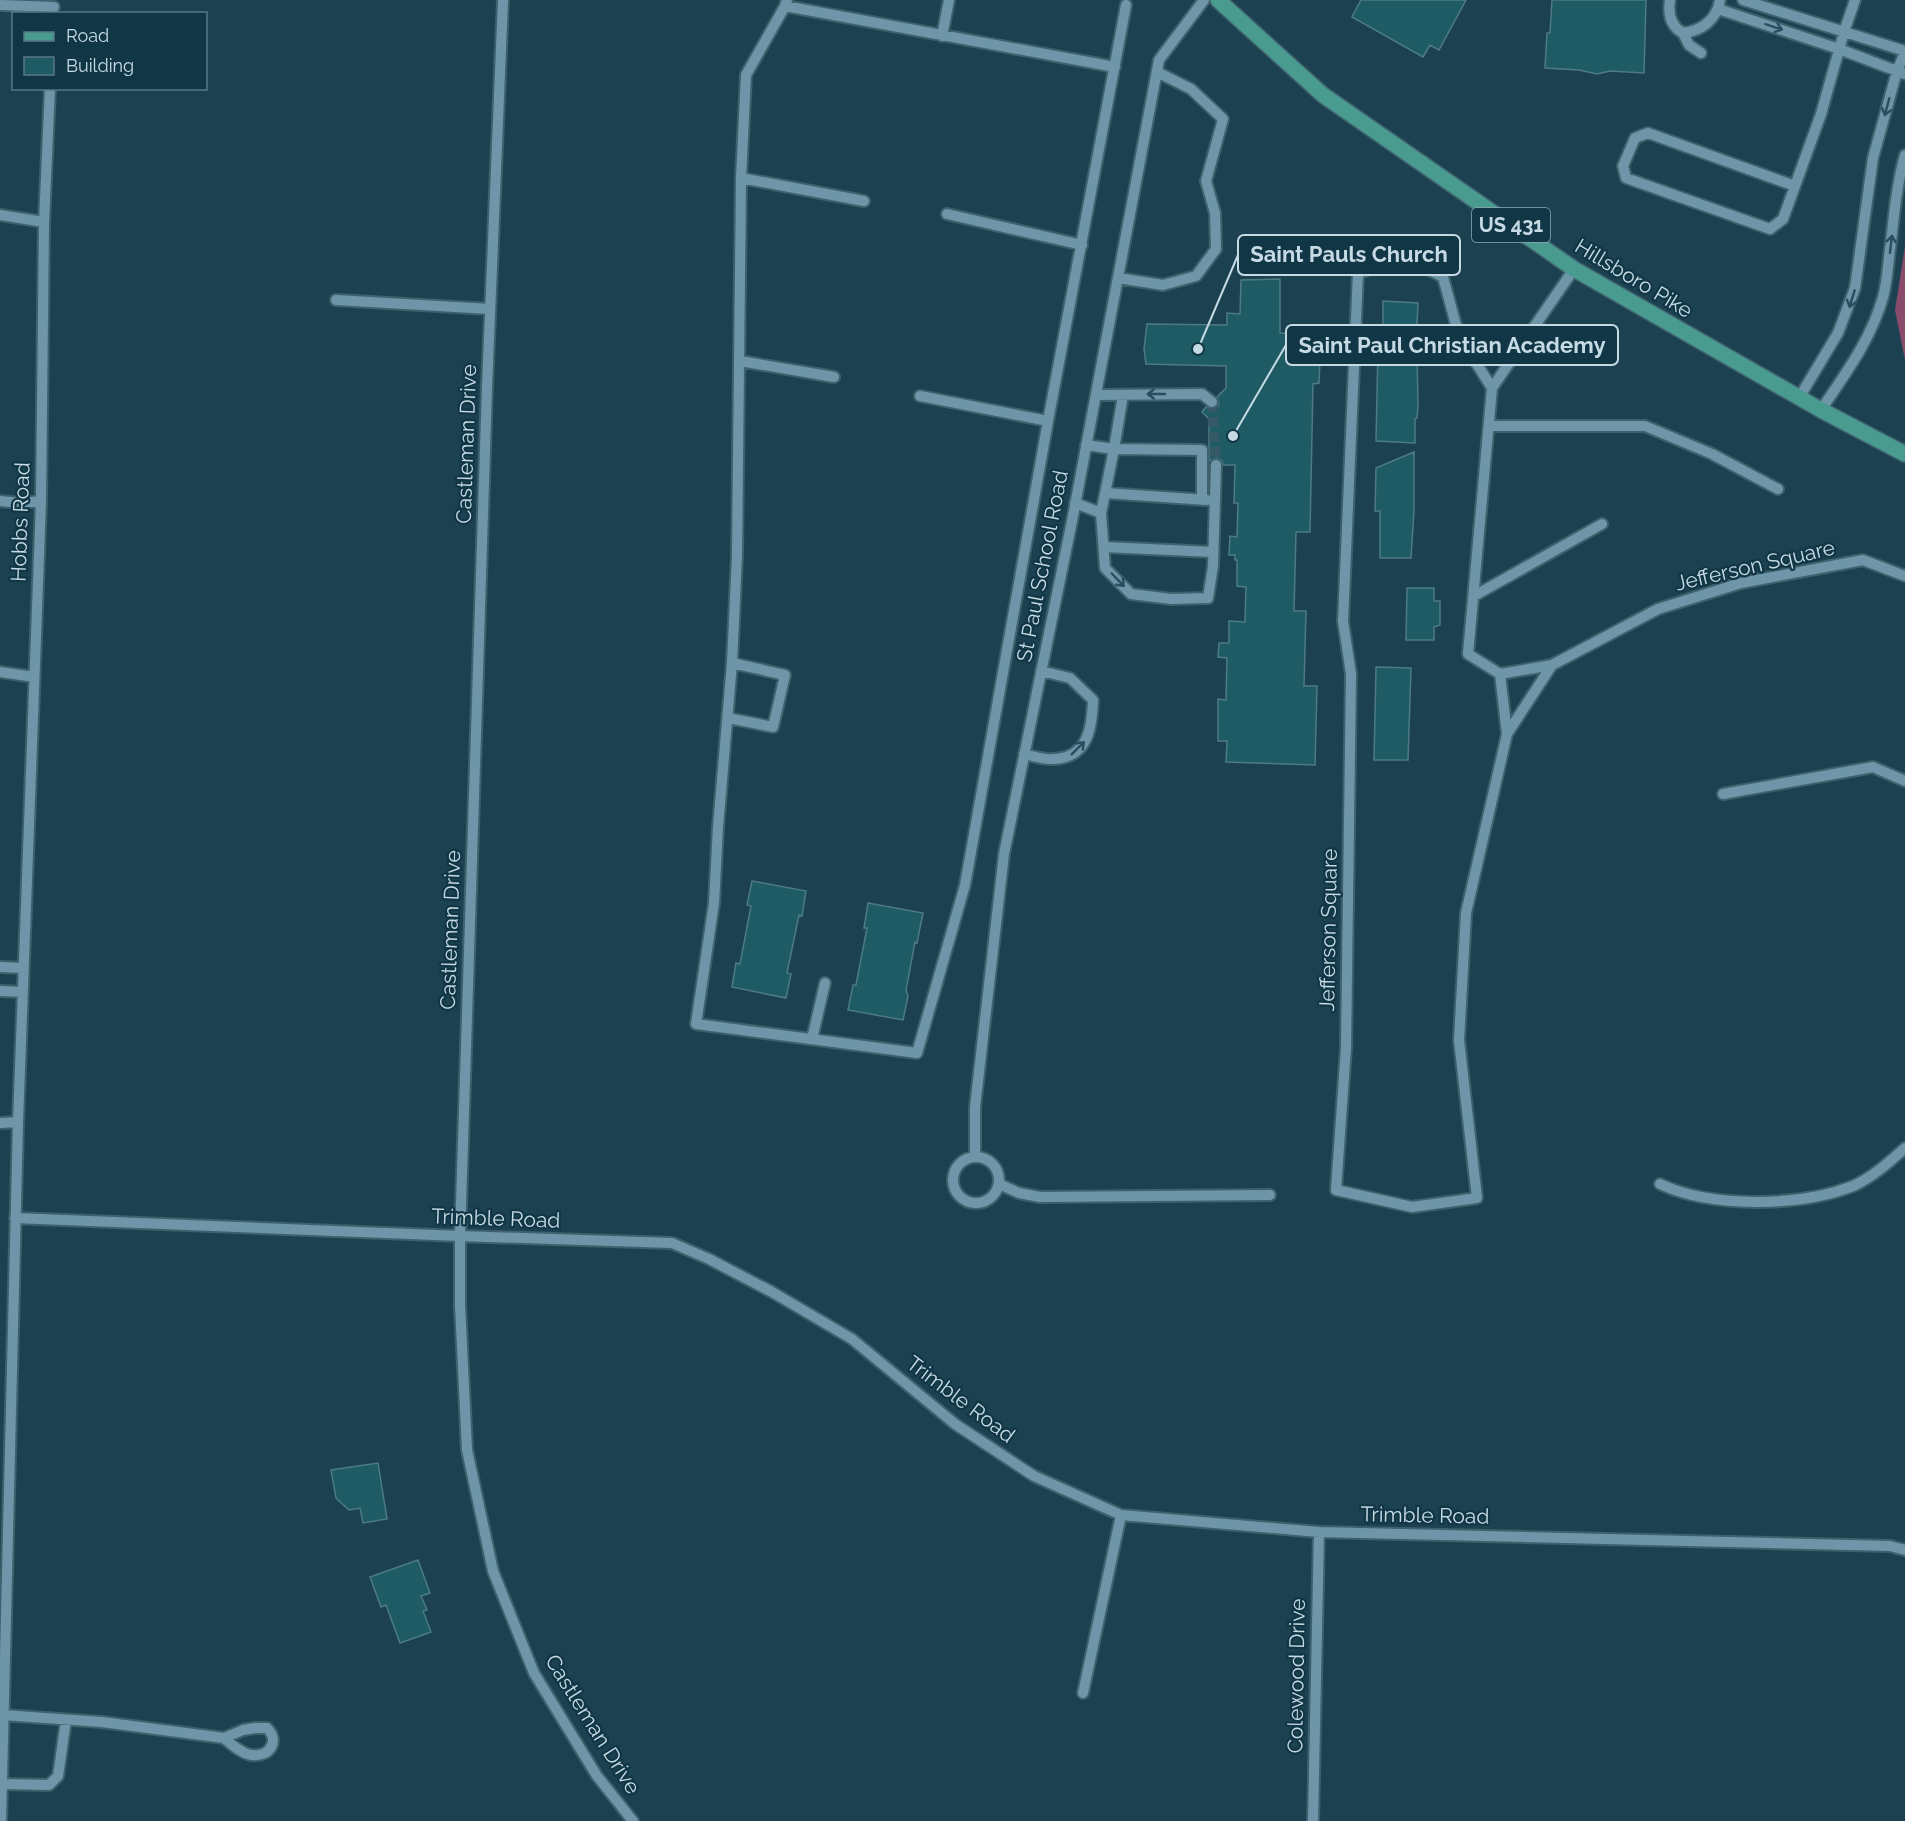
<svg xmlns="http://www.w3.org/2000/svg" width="1905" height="1821" font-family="Raleway,sans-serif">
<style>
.green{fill:#894b6b}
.building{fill:#1f5b64;stroke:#4d7b83;stroke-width:1.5}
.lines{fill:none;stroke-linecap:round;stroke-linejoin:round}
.minor-tunnel{stroke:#365968;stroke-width:10;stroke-dasharray:10 5;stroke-linecap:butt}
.minor-casing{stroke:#3f616e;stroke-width:14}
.major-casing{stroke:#3f616e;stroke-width:18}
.minor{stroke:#6e95a8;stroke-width:10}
.major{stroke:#499a8f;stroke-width:15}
.oneway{stroke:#284e5f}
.labels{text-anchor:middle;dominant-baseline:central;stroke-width:4.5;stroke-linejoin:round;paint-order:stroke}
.shield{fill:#113747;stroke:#90a9b5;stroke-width:1.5}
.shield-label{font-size:20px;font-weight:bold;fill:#c6dae4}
.street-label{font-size:21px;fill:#c6dae4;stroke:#113747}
.leader{fill:none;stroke:#c6dae4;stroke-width:2}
.callout-dot{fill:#c6dae4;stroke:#113747;stroke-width:2}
.callout{fill:#113747;stroke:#c6dae4;stroke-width:2}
.callout-label{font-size:22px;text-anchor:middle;font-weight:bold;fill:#c6dae4}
</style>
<rect width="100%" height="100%" fill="#1c4252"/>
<path class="green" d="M1905,246v114l-10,-50z"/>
<path class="building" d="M1361,0h105l-27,50 -9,-5 -7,12 -71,-40z
M1552,0h94l-2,73 -34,-2 -13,3 -18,-4 -34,-2 2,-35h3z
M1280,279v54l41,2 -2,48 -6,1 -3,148h-14l-2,79h12l-2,75h13l-2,79 -89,-3 1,-21h-9v-42l8,1 1,-42 -9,-1 1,-14h10v-22l16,1 1,-35 -9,-1v-26h-2v-5h-6l1,-19 7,1 1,-34h-4l1,-38h-12l-1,-4 -5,-3 -8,3v-42l-7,-7 4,-5 5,2 7,-3 1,-3 -2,-6 9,-9v-22l-80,-2 -2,-15 3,-25 80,1v-12l13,1 1,-34z
M1383,301l35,2 -2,45h1l1,59 -1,11 -2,1v24l-39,-2 2,-93 5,-1z
M1414,452v59l-3,47h-31v-47h-5l1,-43z
M1407,588h27v13h6v24l-6,2v13h-28z
M1376,667l35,1 -3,92h-34z
M752,881l54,10 -4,25 -3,-1 -12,58 4,1 -5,24 -54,-11 4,-24 4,1 11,-58 -4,-1z
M868,903l55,10 -6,30 -2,-1 -9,48 2,6 -5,24 -55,-10 5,-25h3l11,-57h-3z
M378,1463l9,56 -24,4 -3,-15 -11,2 -13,-12 -5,-28z
M418,1560l12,33 -9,3 6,14 -4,1 8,21 -31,11 -14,-38 -5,2 -11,-30z"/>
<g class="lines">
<path class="minor-tunnel" d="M1212,402l4,63"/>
<defs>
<path id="minor" d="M503,0l-16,387 -27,849v69l7,145 26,121 41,102 63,103 36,45
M787,0l-2,6 -39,69 -5,103 -4,378 -5,107 -14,164 -4,76 -18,121 221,29 48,-168 83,-464 78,-416
M1670,0c-2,13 0,26 13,33 19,-2 34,-14 37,-33
M1743,0l162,51
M0,5l54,2
M785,6l330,61
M1718,9l121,40 66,25
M1683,33l6,12 12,8
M942,36l7,-36
M741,178l123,23
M1795,186l-147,-53 -13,5 -12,28 3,12 144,51 13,-10 38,-105 23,-82 11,-32
M947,214l135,31
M0,215l44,7
M1574,269l-82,119 -24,266 32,20 52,-9 106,-56 83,-26 122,-23 42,16
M1118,278l45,7 33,-9 20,-27 -1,-36 -9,-32 17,-62 -32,-30 -34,-17
M336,300l154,9
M740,361l94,16
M1492,388l-33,-52 -16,-59 -38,-20 -47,16 -15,348 8,53 -5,374 -10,142 76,17 65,-9 -18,-158 7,-127 41,-179 -7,-60
M1096,395l106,-1 10,8
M1123,395l-9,54 88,1v50
M920,396l128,25
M1799,398l39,-65 17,-45 18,-130 24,-87 8,-19
M1821,410c24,-36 50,-70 62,-113 5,-18 5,-36 8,-55 3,-28 6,-59 14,-87
M1489,426h156l67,28 66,35
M1086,445l28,4 -13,64
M1105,493l102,7
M0,501l20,2 21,-2
M1075,503l26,10 4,55 26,26 40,5 37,-1 5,-32 3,-101
M1104,547l109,5
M1474,596l128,-72
M0,672l34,5
M728,718l45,9 12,-52 -53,-12
M1507,734l45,-69
M1024,754c9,2 20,6 29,5 35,-1 39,-31 40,-59l-23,-22 -29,-7
M1723,794l150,-27 32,14
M0,967l23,1
M0,991l23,1
M812,1039l13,-56
M0,1123l18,-1
M953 1180a23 23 0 1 1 46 0a23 23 0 1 1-46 0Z
M975,1157v-50l29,-253 69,-338 86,-456 45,-60
M999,1184l20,9 21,4 230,-2
M1660,1184c51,24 140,23 193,2 19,-8 37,-25 52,-38
M15,1218l445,18 212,7 37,16 63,33 80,47 103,85 79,52 87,39 198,17 571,14 15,4
M1083,1693l38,-178
M3,1715l99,7 122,16 19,-8 12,-2h12c13,13 3,29 -15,27 -10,-1 -21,-11 -28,-17
M1,1784l48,1 9,-9 8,-56
M1,1821l17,-699 23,-621 3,-279 6,-134
M1313,1821l6,-289"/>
<path id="major" d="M1218,0l105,95 251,174 247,141 84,44"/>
</defs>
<use href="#minor" class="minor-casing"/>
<use href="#major" class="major-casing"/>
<use href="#minor" class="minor"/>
<use href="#major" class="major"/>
</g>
<defs><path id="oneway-shaft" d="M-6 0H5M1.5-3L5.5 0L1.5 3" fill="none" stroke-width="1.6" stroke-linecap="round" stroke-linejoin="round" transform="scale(1.5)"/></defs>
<g class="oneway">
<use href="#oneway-shaft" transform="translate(1774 27) rotate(18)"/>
<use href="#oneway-shaft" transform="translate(1887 107) rotate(105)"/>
<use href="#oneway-shaft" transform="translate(1891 244) rotate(-83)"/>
<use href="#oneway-shaft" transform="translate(1852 299) rotate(107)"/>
<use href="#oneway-shaft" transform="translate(1156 394) rotate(180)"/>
<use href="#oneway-shaft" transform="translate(1118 580) rotate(46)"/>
<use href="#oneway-shaft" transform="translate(1078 748) rotate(-45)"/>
</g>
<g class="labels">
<rect class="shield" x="1472" y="208" width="78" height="34" rx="4.5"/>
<g class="shield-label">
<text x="1511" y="225">US 431</text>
</g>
<g class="street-label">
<text transform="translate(1634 278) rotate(31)">Hillsboro Pike</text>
<text transform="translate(466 444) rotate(-88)">Castleman Drive</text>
<text transform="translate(20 522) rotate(-88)">Hobbs Road</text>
<text transform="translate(1755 565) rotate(-13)">Jefferson Square</text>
<text transform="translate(1042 566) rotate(-79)">St Paul School Road</text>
<text transform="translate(450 930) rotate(-88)">Castleman Drive</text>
<text transform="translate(1328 930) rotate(-89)">Jefferson Square</text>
<text transform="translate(496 1218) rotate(2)">Trimble Road</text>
<text transform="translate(961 1399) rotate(37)">Trimble Road</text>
<text transform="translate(1425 1515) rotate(1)">Trimble Road</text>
<text transform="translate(1296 1676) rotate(-89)">Colewood Drive</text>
<text transform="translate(593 1724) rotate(58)">Castleman Drive</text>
</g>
</g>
<path class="leader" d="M1198 349L1238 255M1233 436L1286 345"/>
<g class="callout-dot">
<circle cx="1198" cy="349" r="6"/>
<circle cx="1233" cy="436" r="6"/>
</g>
<g class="callout">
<rect x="1238" y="235" width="222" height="40" rx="6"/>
<rect x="1286" y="325" width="332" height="40" rx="6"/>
</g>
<g class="callout-label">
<text x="1349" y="262">Saint Pauls Church</text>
<text x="1452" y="353">Saint Paul Christian Academy</text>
</g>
<rect x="12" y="12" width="195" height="78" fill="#113747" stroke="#597886" stroke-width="1.5"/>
<rect x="24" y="32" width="30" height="9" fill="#499a8f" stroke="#597886" stroke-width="1.5"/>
<text x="66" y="42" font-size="18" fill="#c6dae4">Road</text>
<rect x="24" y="57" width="30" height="18" fill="#1f5b64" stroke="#597886" stroke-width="1.5"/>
<text x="66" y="72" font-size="18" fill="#c6dae4">Building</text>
</svg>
